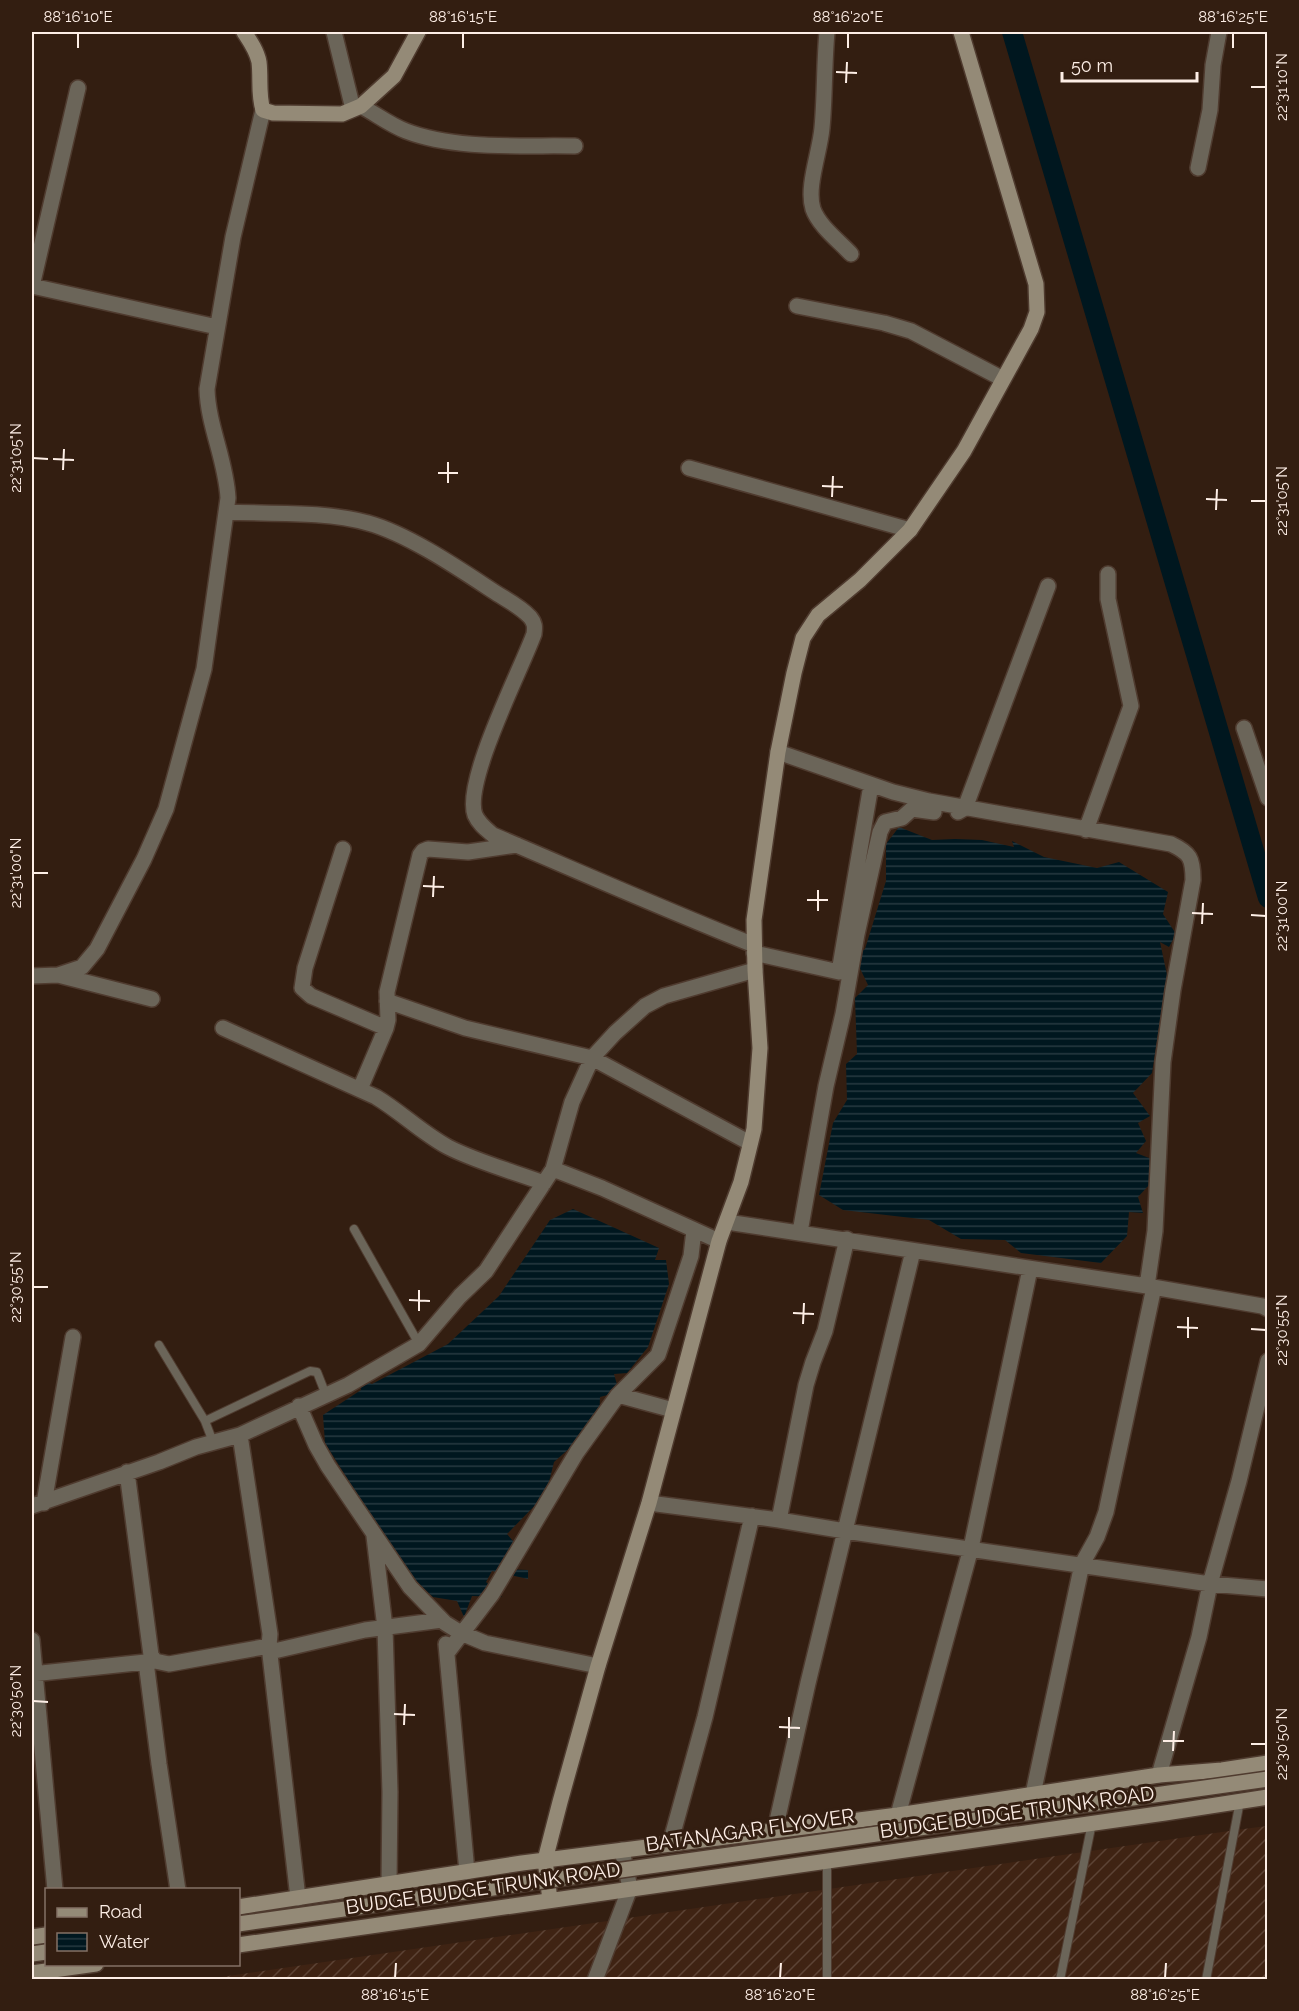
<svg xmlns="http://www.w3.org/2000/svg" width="1299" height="2011" font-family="Raleway,sans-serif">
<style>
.industrial{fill:url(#industrial-furrows)}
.water{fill:url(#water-rules)}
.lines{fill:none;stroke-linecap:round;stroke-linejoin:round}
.canal{stroke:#00171f;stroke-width:20}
.lane-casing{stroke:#4f3b2f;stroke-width:10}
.street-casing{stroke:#4f3b2f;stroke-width:18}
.secondary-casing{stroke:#4f3b2f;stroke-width:18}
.lane{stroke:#6b6559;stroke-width:8}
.street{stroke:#6b6559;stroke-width:15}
.secondary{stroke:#948a77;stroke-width:15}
.secondary-bridge-casing{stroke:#4f3b2f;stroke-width:18;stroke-linecap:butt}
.secondary-bridge{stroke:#948a77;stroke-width:15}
.ticks{fill:none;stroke:#fdeee6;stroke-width:2}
.labels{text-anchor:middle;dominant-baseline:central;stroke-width:6;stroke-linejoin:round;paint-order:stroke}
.street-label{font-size:20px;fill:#fdeee6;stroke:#331e11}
.neatline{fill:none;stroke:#fdeee6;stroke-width:2}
.ticks-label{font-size:15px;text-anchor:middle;fill:#fdeee6}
</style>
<defs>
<pattern id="industrial-furrows" width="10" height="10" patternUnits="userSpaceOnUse" patternTransform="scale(1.5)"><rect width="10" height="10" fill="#3f2313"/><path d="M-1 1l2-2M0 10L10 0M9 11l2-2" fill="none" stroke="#5c4335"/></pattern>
<pattern id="water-rules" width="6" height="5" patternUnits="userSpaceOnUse" patternTransform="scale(1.5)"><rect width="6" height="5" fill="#00171f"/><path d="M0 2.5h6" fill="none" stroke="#263940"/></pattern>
</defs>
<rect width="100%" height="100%" fill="#331e11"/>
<path class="industrial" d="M1267,1826v153l-1067,1 1036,-150z"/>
<path class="water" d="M899,827l33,13 23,-1 27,1 32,7 -2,-6 32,16 53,11 22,-6 49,30 -5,22 13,20 -7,13 -9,-5 7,33 -15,98 -19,20 17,23 -12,7 8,18 -10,12 21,8 2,13 -21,23 5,16 -14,-1 -2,24 -26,27 -80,-10 -16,-13 -44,-1 -32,-19 -86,-10 -24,-15 14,-72 14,-23 -1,-36 11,-10 -2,-56 13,-13 -14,-29 11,-7 21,-68v-37z
M573,1209l86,39 -4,12h11l3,24 -21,63 -21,26 -13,1 5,18 -19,5 -1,25 -45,40 -8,32 -39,40 12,14 -16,21 25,1v9l-36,-8 -6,11 16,15 -30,-1 -8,21 -7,-16 -24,-4 -28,-27 -80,-127 -2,-28 38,-25 -1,-10 12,4 76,-40 51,-48 51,-76z"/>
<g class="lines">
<path class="canal" d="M1012,32l256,866"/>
<defs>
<path id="lane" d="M354,1229l65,115
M159,1345l46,76 105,-50 7,1 9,23
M205,1421l8,21
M827,1980v-120
M1060,1980l32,-157
M1206,1980l34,-179"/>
<path id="street" d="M334,32l19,77
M827,32c-3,32 -2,64 -5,96 -2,24 -16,59 -9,81 6,17 26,32 38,45
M361,106c15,8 29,19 45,25 49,19 116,14 169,15
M1198,168l12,-58 3,-45 6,-33
M32,286l46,-198
M32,286l185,41
M797,306l87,17 27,8 92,48
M689,468l221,62
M226,512c44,2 100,-1 142,11 40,11 90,45 125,68 12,8 27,15 37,26 5,6 5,10 4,17 -13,36 -71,148 -59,181 4,9 11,14 18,20 87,37 173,75 261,110
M1244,728l24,70
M778,752l115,40 36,9 242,43c19,9 22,14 22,36l-20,110 -10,72 -8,169 -8,55
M958,812l7,-4 83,-222
M1086,830l45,-124 -23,-107v-25
M343,849l-38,119 -3,20 9,8 75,32
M754,953l85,19 32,-187
M58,975l94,24
M32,976l26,-1 24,-8 15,-18 47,-90 22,-50 38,-140 24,-171c-2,-38 -20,-72 -21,-109l26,-152 30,-127
M387,1001l78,27 127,30 158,85
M223,1028l153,69c25,15 46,36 72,50 27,14 66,25 96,36
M360,1089l26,-61 2,-8 -1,-28 33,-137 3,-4 5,-2 40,3 49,-7
M727,1222l420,64 115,20 6,3
M800,1232l26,-146 17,-72 14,-80 23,-102 5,-10 17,-4 10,-9 22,3
M719,1241l-117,-53 -49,-19 19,-67 20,-44 23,-25 30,-27 19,-10 91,-26
M618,1395l55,15
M299,1406l17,39 12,21 82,121 35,36 16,10 24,10 113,23
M127,1472l24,183 4,6 14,3 100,-18 1,-12 -30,-199
M44,1503l29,-166
M649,1503l130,17 66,11 365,53 58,5
M32,1506l127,-44 37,-15 44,-12 108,-50 71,-41 41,-48 26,-25 67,-102
M779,1520l27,-135 7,-23 12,-31 22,-92
M374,1536l11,92 5,164 -1,92
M32,1640l23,250
M446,1644l21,228
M269,1646l29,252
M270,1652l95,-22 77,-10
M447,1653l45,-59 85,-142 41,-57 40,-40 33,-99 3,-26
M146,1662l13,102 19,126
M32,1674l123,-13
M1159,1775l40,-138 11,-53 29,-103 29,-120
M1033,1794l49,-230 15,-27 9,-25 48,-225
M898,1815l73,-267 59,-279
M775,1830l33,-147 105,-432
M670,1844l35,-127 47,-201
M595,1980l35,-92 -8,-38"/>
<path id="secondary" d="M244,32c6,9 13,19 15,30 2,16 -1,33 4,48l10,3 69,1 19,-8 33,-30 24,-44
M550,1900l-5,-40 15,-58 38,-136 51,-163 70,-262 22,-59 13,-53 6,-81 -5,-78 -1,-50 24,-168 16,-79 9,-35 15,-23 42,-35 50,-50 54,-79 67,-122 6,-17 -1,-28 -75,-252
M238,1907l284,-44 376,-48 261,-40 63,-5 46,-7
M32,1937l14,-2
M238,1945l927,-132 103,-16
M32,1954l14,-2
M32,1973l64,-9"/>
</defs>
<use href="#lane" class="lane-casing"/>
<use href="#street" class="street-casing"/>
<use href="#secondary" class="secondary-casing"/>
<use href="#lane" class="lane"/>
<use href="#street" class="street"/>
<use href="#secondary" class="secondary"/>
<defs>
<path id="secondary-bridge" d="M238,1924l1030,-145"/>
</defs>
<use href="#secondary-bridge" class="secondary-bridge-casing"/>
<use href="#secondary-bridge" class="secondary-bridge"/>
</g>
<path class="ticks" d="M78,48v-15M463,48v-15M848,48v-15M1233,48v-15M836,72l21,1M846,83l1,-21M1251,87h15M33,458l15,1M53,459l21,1M63,470l1,-21M438,473h20M448,483v-21M822,486l21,1M832,497l1,-21M1206,499l21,1M1251,501h15M1216,510l1,-21M33,873h15M423,886l21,1M433,897l1,-21M807,900h21M818,911v-21M1192,913l21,1M1251,915l15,1M1202,924l1,-21M33,1287h15M409,1300l21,1M419,1311v-21M793,1313l21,1M803,1324l1,-21M1177,1327l21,1M1251,1329l15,1M1188,1338v-21M33,1701l15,1M394,1714l21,1M404,1725l1,-21M779,1727l21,1M789,1738v-21M1163,1741h21M1251,1744h15M1173,1751l1,-20M395,1978l1,-15M780,1978l1,-15M1165,1978l1,-15"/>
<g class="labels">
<g class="street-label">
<text transform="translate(1017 1812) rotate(-8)">BUDGE BUDGE TRUNK ROAD</text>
<text transform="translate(750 1830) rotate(-8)">BATANAGAR FLYOVER</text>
<text transform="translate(483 1888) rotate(-8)">BUDGE BUDGE TRUNK ROAD</text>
</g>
</g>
<rect width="1299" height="2011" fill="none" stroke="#331e11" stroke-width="66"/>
<rect x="45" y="1888" width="195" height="78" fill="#331e11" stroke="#847166" stroke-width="1.5"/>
<rect x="57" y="1908" width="30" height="9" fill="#948a77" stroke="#847166" stroke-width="1.5"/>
<text x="99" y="1918" font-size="18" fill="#fdeee6">Road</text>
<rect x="57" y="1933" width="30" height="18" fill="url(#water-rules)" stroke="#847166" stroke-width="1.5"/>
<text x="99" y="1948" font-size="18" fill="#fdeee6">Water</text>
<path d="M1062 72v9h135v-9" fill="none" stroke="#fdeee6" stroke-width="3"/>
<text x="1071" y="72" font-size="18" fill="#fdeee6" stroke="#331e11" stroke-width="4.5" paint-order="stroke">50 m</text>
<rect x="33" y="33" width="1233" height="1945" class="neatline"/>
<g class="ticks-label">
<text x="78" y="22">88°16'10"E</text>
<text x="463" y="22">88°16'15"E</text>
<text x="848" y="22">88°16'20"E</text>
<text x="1233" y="22">88°16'25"E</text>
<text transform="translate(1282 87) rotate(-90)" y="5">22°31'10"N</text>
<text transform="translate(16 458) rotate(-90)" y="5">22°31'05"N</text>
<text transform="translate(1282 501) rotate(-90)" y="5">22°31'05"N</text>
<text transform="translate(16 873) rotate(-90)" y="5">22°31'00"N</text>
<text transform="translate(1282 916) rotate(-90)" y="5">22°31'00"N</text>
<text transform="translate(16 1287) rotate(-90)" y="5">22°30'55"N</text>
<text transform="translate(1282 1330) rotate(-90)" y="5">22°30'55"N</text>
<text transform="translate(16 1701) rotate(-90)" y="5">22°30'50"N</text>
<text transform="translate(1282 1744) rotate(-90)" y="5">22°30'50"N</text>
<text x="395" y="2000">88°16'15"E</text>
<text x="780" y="2000">88°16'20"E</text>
<text x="1165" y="2000">88°16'25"E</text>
</g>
</svg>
